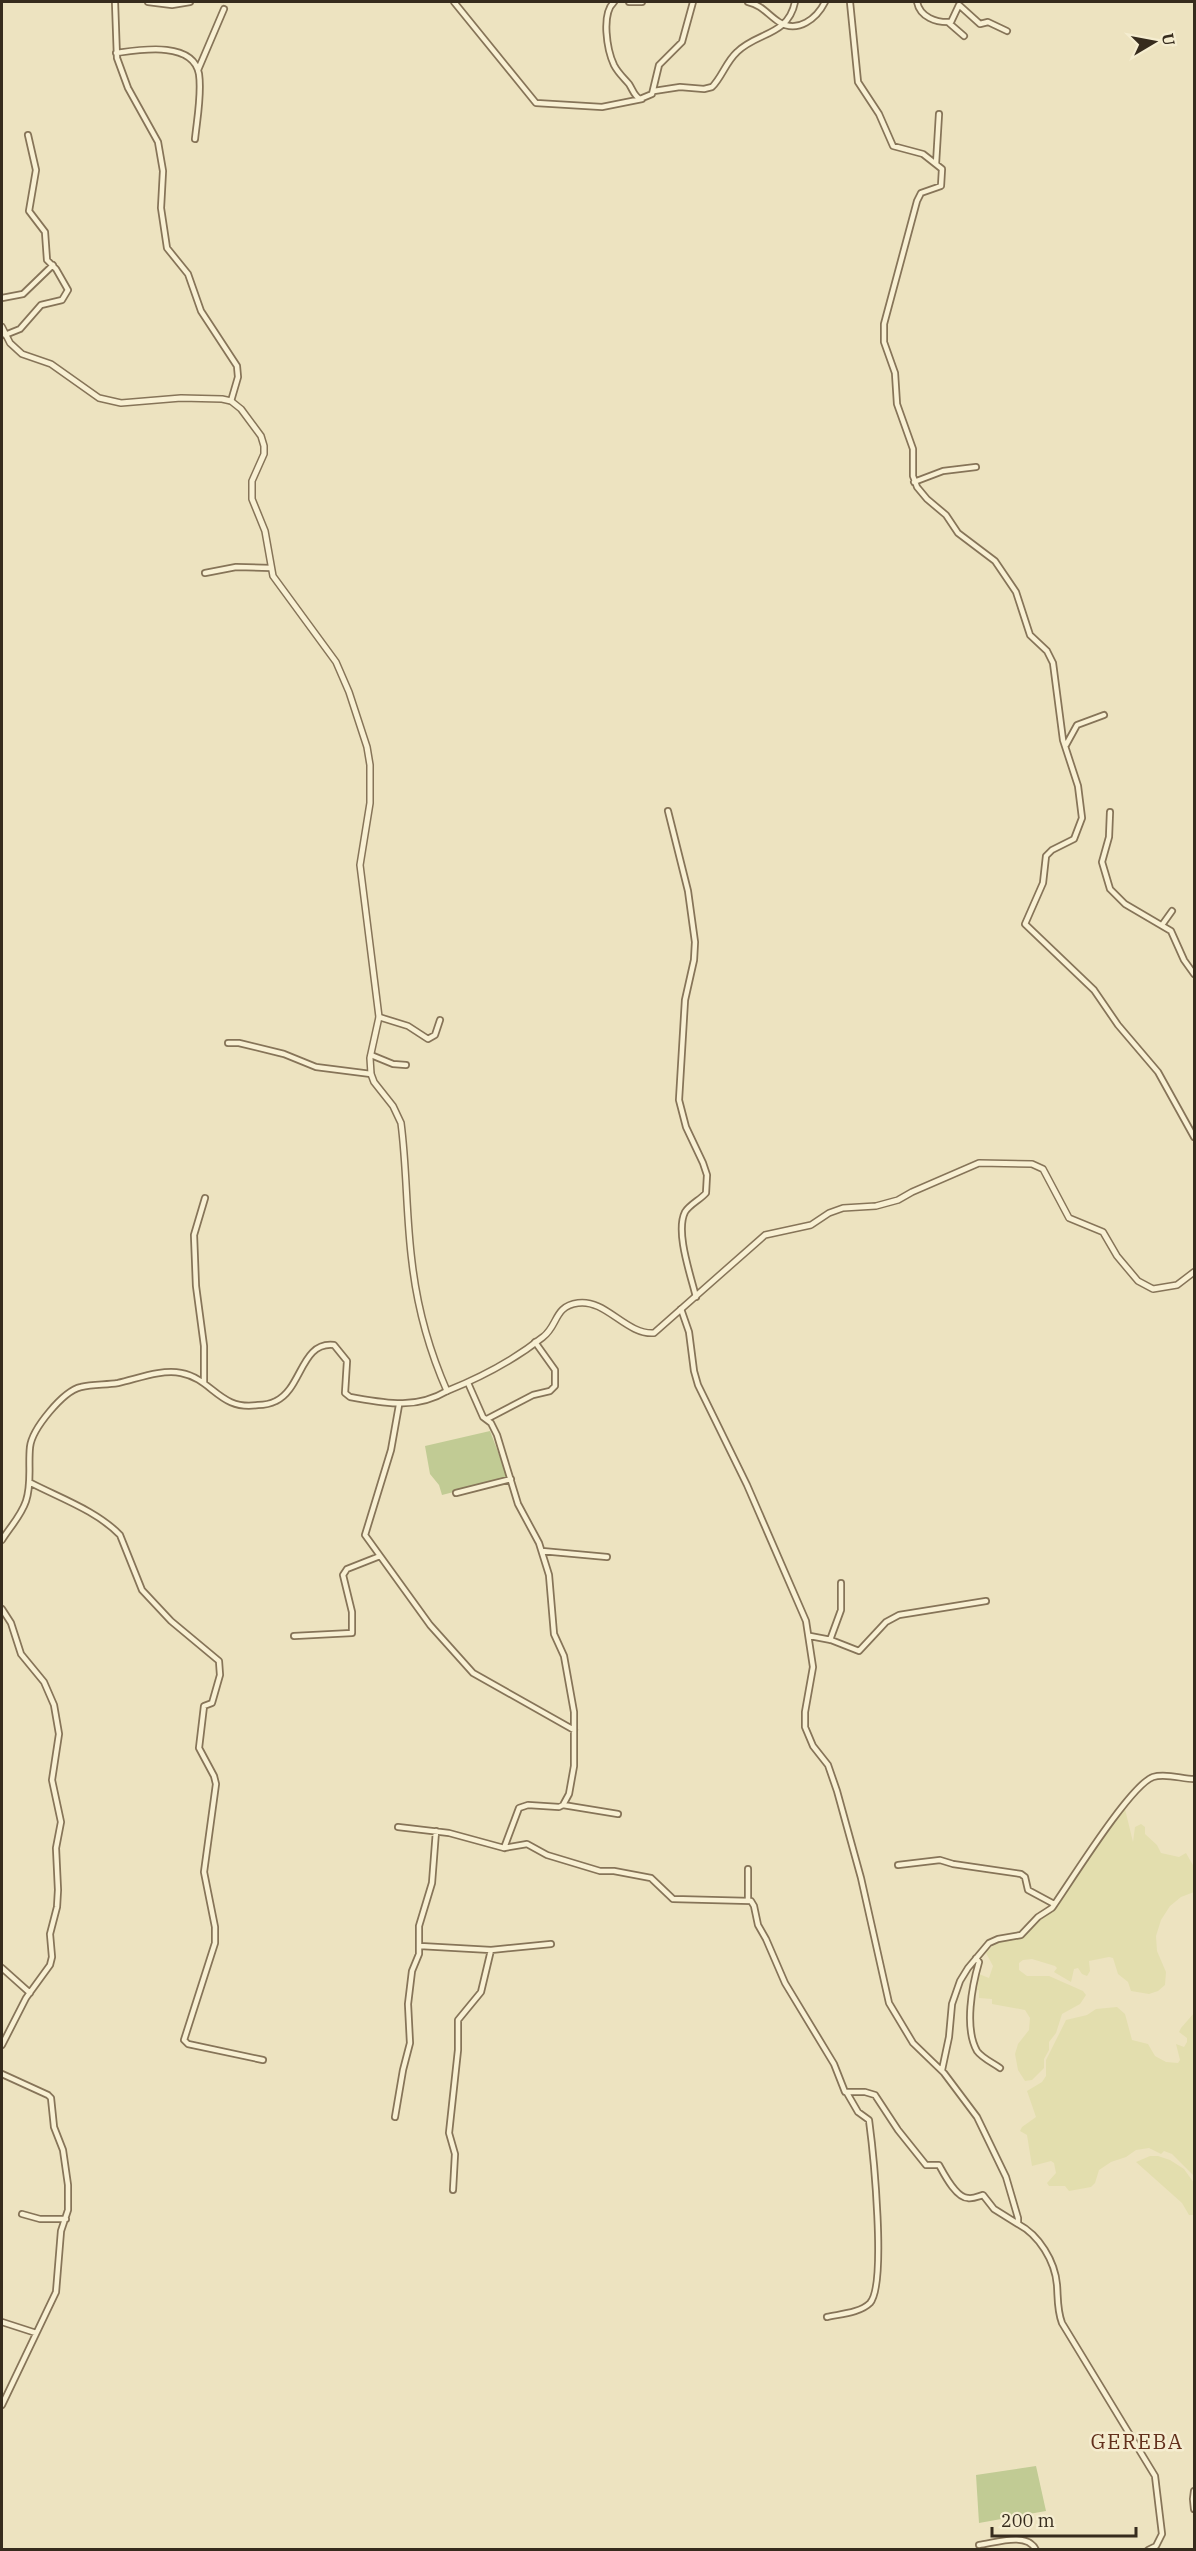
<svg xmlns="http://www.w3.org/2000/svg" width="1196" height="2551" font-family="'IBM Plex Serif',serif">
<style>
.farmland{fill:#e3deae}
.green{fill:#c1cb94}
.lines{fill:none;stroke-linecap:round;stroke-linejoin:round}
.minor-casing{stroke:#867458;stroke-width:8}
.tertiary-casing{stroke:#867458;stroke-width:8}
.minor{stroke:#f8f0d3;stroke-width:4.5}
.tertiary{stroke:#f8f0d3;stroke-width:5}
.labels{text-anchor:middle;dominant-baseline:central;stroke-width:5;stroke-linejoin:round;paint-order:stroke}
.quarter-label{font-size:21px;letter-spacing:1.5px;fill:#62301c;stroke:#f5edd0}
</style>
<rect width="100%" height="100%" fill="#ede3c0"/>
<path class="farmland" d="M1125,1809l8,33 2,-15 6,-3 4,3v7l12,11 4,8 18,4 7,-4 8,14v25l-13,5 -11,9 -9,14 -5,16 1,15 9,21 -1,13 -7,6 -9,3 -18,-3 -3,-9 -10,-8 -5,-16 -4,-1 -20,4 1,10 -3,5 -5,-2 -4,-6 -4,1 -3,13 -17,-10 3,-4 -2,-2 -23,-7 -9,1 -4,3v7l8,6h22l34,15 3,4 -6,9 -18,10 -6,19 -7,9v8l-5,9v9l-12,12 -7,1 -7,-11 -3,-16 3,-10 11,-14 1,-12 -5,-8 -33,-6v-5l-13,-1v-8h-4l4,-16 10,4 4,-12 -7,-13 9,-10 29,-6 15,-17 14,-10 9,-15z
M1117,2007l8,7 7,26 16,4 7,12 11,6 12,1 2,-3 -4,-16 8,3 3,-5v-4l-8,-6 2,-4 13,-15v163l-22,-22 -8,-3 -3,3 -12,-6 -13,2 -10,7 -15,5 -12,8 -4,13 -4,4 -22,4 -4,-5h-16l-2,-3 9,-10 -2,-10 -3,-2 -19,5 -5,-31 -7,-4 2,-4 14,-10 -9,-26 15,-9 4,-6v-16l20,-40 21,-5 9,-6z
M1150,2156h8l12,4 14,9 10,14 -1,32h-4l-7,-12 -46,-41z"/>
<path class="green" d="M490,1431l18,47 -66,17 -3,-10 -9,-11 -5,-28z
M1036,2466l10,45 -67,12 -3,-48z"/>
<g class="lines">
<defs>
<path id="minor" d="M115,2l2,56 11,30 30,54 5,29 -2,37 6,40 21,26 13,37 36,55 1,11 -7,24
M148,2l24,3 18,-3
M454,2l82,101 66,4 40,-8
M614,2c-13,12 -7,48 0,63 4,8 10,13 15,19 4,6 5,12 11,15l12,-5 7,-29 23,-23 11,-40
M629,2h13
M748,2c14,3 20,13 31,20 19,12 38,-4 46,-20
M850,2l8,80 21,32 14,32 30,8 19,15 -1,17 -20,7 -4,8 -33,123v18l11,31 2,31 16,45v27l4,11 10,12 19,16 12,18 37,28 21,31 14,43 17,16 6,12 10,77 15,46 4,32 -8,21 -22,11 -6,6 -3,27 -18,41 69,66 24,35 40,47 36,65
M917,2c3,15 19,21 34,20l8,-17 21,19 8,-2 19,9
M949,23l15,13
M116,53c22,-3 77,-13 83,21 3,20 -2,45 -4,65
M198,70l26,-61
M654,91l26,-4 24,2 8,-2c10,-10 14,-25 25,-35 20,-20 51,-16 58,-50
M936,164l3,-50
M2,298l21,-4 30,-29
M5,335l15,-6 21,-24 21,-5 6,-10 -12,-21 -9,-9 -2,-28 -16,-21 7,-41 -8,-35
M914,482l29,-11 33,-4
M205,573l31,-6 35,1
M1066,745l11,-20 27,-10
M668,811l20,80 7,51 -1,18 -9,40 -6,100 7,27 17,36 4,12 -1,18c-6,7 -16,11 -21,19 -10,20 6,64 11,85
M1110,812l-1,25 -7,25 8,27 15,15 46,27 13,29 10,14
M1162,925l10,-14
M379,1017l29,9 20,13 7,-4 5,-15
M228,1043h11l45,11 32,13 55,7
M371,1055l22,9 13,1
M681,1309l8,23 5,39 4,14 49,100 59,136 7,46 -8,45v15l8,19 15,19 9,26 24,87 28,125 24,40 31,30 33,44 29,60 12,41v6c21,11 37,37 39,61 1,13 0,25 5,38l93,153 7,58 -6,12 -8,4
M204,1383v-37l-8,-60 -2,-51 11,-37
M468,1383l15,34 8,6 6,12 21,69 21,39 10,32 5,59 10,22 10,56v54l-5,28 -6,11 -4,2 -31,-2 -9,3 -15,40
M399,1405l-8,45 -26,85 65,90 43,48 101,57
M487,1419l46,-24 17,-4 5,-5v-16l-20,-28
M31,1483c29,15 66,28 89,52l22,55 29,31 48,40 1,14 -8,28 -8,3 -5,42 15,28 2,8 -12,88 11,55v16l-31,97 4,4 75,16
M456,1493l55,-14
M2,1540c8,-13 19,-24 24,-39 6,-18 2,-35 4,-54 2,-18 33,-56 51,-60 12,-3 25,-2 37,-4 19,-4 43,-14 63,-10 32,6 38,38 77,32 5,0 12,-1 18,-4 26,-12 25,-60 58,-56l13,16 -2,32 5,4c35,6 65,13 97,-6
M542,1551l65,6
M2,1609l9,14 10,31 23,28 10,23 5,29 -7,46 9,42 -5,26 2,42 -1,17 -7,27 2,23 -2,8 -24,33 -24,47
M294,1636l58,-3v-21l-9,-37 4,-6 33,-13
M810,1636l21,4 28,11 27,-29 13,-7 87,-14
M830,1640l11,-30v-27
M563,1805l55,9
M398,1827l51,6 55,15 23,-4 20,11 53,16h14l37,7 22,21 78,2 3,5 4,19 8,14 19,44 49,81 11,28h20l10,3 23,35 28,35h13c5,9 17,33 29,33 5,1 11,-2 15,-3l11,14 24,15
M898,1865l42,-5 13,4 68,10 4,3 3,13 26,14
M748,1869v31
M420,1946l71,4 60,-6
M976,1958l3,4c-7,24 -15,66 -2,89 5,7 16,12 23,17
M2,1968l28,25
M942,2070l7,-33 3,-33 8,-23 8,-13 21,-25 9,-4 23,-4 17,-18 14,-9c17,-24 78,-123 101,-131 13,-4 29,2 41,2
M2,2074l46,21 3,3 3,29 9,23 5,35v25l-7,21 -5,61 -54,113
M395,2117l8,-47 7,-27 -2,-39 4,-33 7,-17v-28l13,-43 4,-52
M453,2190l2,-36 -6,-21 9,-83v-30l23,-28 10,-42
M22,2214l18,5h26
M827,2317c13,-3 33,-4 43,-14 17,-19 3,-153 -1,-183l-11,-8 -11,-19
M2,2322l34,11
M1194,2491l-1,8 1,10
M979,2545c16,-2 48,-14 57,5"/>
<path id="tertiary" d="M2,327l8,16 12,11 29,10 48,34 22,5 60,-5 41,1 9,2 10,8 20,27 3,10v8l-12,27v18l13,32 8,45 63,86 13,30 18,55 3,18v38l-10,62 19,152 -9,41 1,16 3,8 19,24 8,17c6,46 5,93 11,139 5,44 17,88 35,129 35,-14 67,-31 96,-54 15,-11 11,-31 35,-34 28,-4 48,32 76,30l111,-98 46,-10 18,-12 14,-5 33,-2 22,-6 14,-8 67,-29 53,1 11,5 26,49 34,14 14,24 21,25 15,8 24,-4 17,-13"/>
</defs>
<use href="#minor" class="minor-casing"/>
<use href="#tertiary" class="tertiary-casing"/>
<use href="#minor" class="minor"/>
<use href="#tertiary" class="tertiary"/>
</g>
<g class="labels">
<g class="quarter-label">
<text x="1137" y="2441">GEREBA</text>
</g>
</g>
<rect width="1196" height="2551" fill="none" stroke="#362b1d" stroke-width="6"/>
<g transform="translate(1154 42) rotate(80)" stroke="#f5edd0" stroke-width="4.5" paint-order="stroke">
<path d="M0-4.5L10 22L0 15L-10 22Z" fill="#362b1d"/>
<text y="-9" font-size="16" font-weight="bold" text-anchor="middle" fill="#362b1d">U</text>
</g>
<path d="M992 2527v9h144v-9" fill="none" stroke="#362b1d" stroke-width="3"/>
<text x="1001" y="2527" font-size="18" fill="#362b1d" stroke="#f5edd0" stroke-width="4.5" paint-order="stroke">200 m</text>
</svg>
